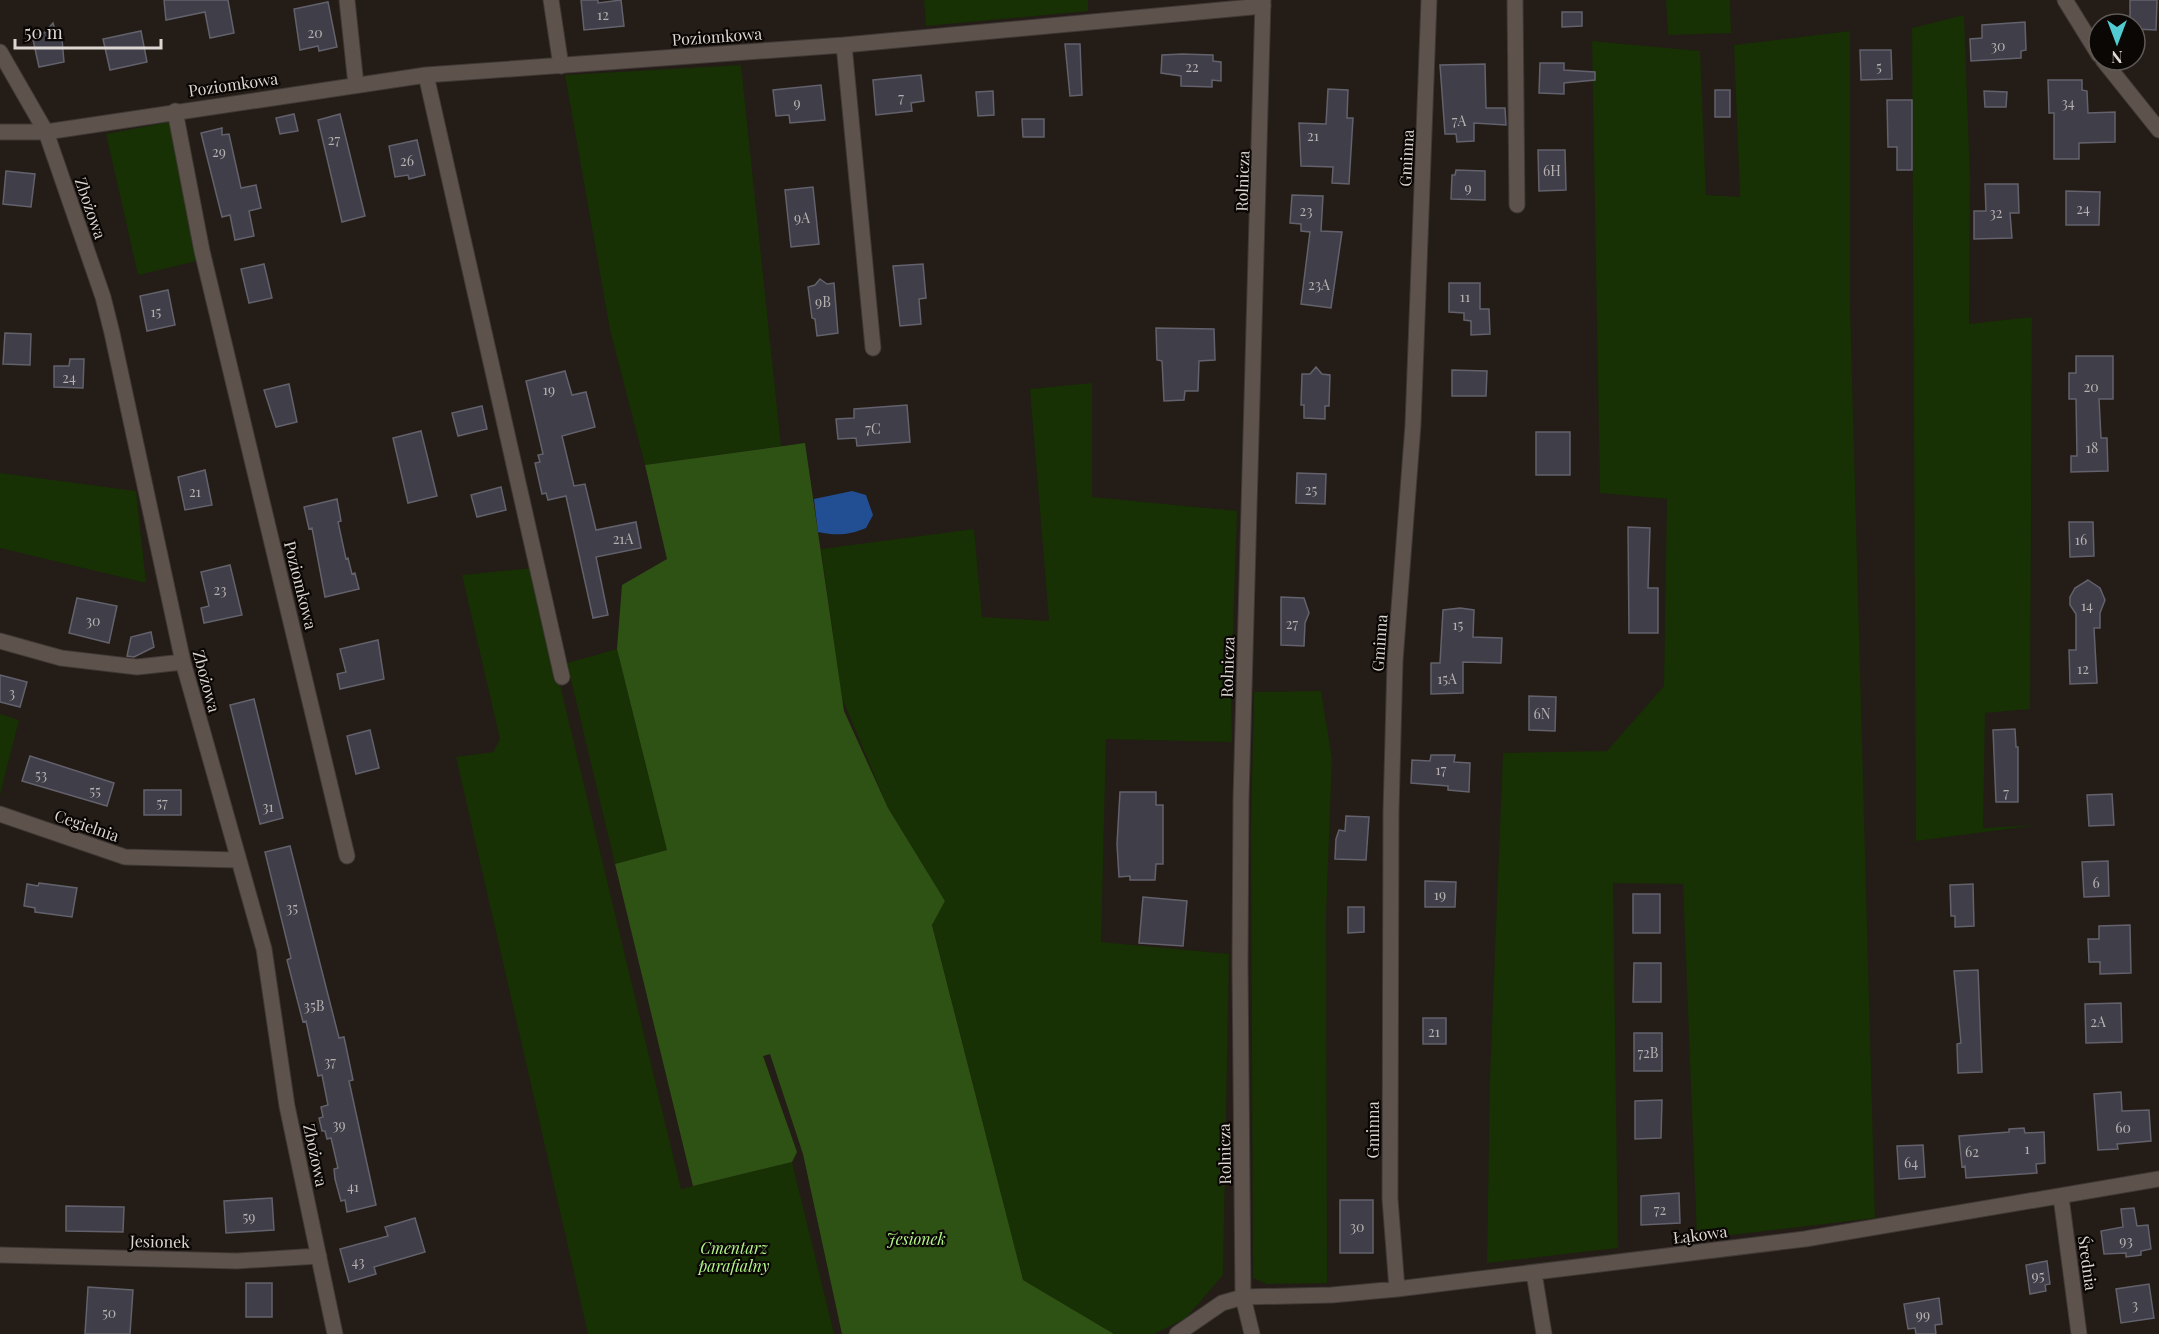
<svg xmlns="http://www.w3.org/2000/svg" width="2159" height="1334" font-family="'Playfair Display',serif">
<style>
.green{fill:#173004}
.forest{fill:#2e5214}
.water{fill:#224f94}
.building{fill:#403f49;stroke:#62616c;stroke-width:1.5}
.lines{fill:none;stroke-linecap:round;stroke-linejoin:round}
.street-casing{stroke:#3f3835;stroke-width:17}
.secondary-casing{stroke:#3f3835;stroke-width:17}
.street{stroke:#5d534c;stroke-width:15}
.secondary{stroke:#5d534c;stroke-width:15}
.labels{text-anchor:middle;dominant-baseline:central;stroke-width:4.5;stroke-linejoin:round;paint-order:stroke}
.number-label{font-size:14px;fill:#b6b1b0}
.street-label{font-size:16px;fill:#ddd7d3;stroke:#0b0705}
.park-label{font-size:16px;font-style:italic;fill:#b3f68a;stroke:#0b0705}
</style>
<rect width="100%" height="100%" fill="#241c16"/>
<path class="green" d="M924,0h164v11l-162,15z
M1666,0h64l1,33 -63,2z
M1964,15l6,164 -1,145 63,-7 -2,392 -45,4 -2,115 54,-3 -121,16 -4,-813z
M1850,31v273l25,914 -178,21 -14,-355 -70,-1 5,365 -131,15 3,-187 13,-323 104,-2 57,-65 3,-187 -67,-6 -8,-452 108,10 6,144 34,2 -6,-152z
M741,65l40,381 -136,19 -35,-135 -45,-255z
M170,122l27,139 -59,14 -32,-141z
M1092,383v114l145,14 -6,181 1,50 -126,-3 -5,203 128,12 -6,321 -37,43 -32,16h-40l-91,-54 -91,-356 13,-23 -57,-93 -46,-110 -21,-149 153,-20 8,88 67,4 -19,-232z
M0,473l136,18 10,92 -146,-35z
M532,568l149,621 111,-27 42,172h-246l-132,-577 37,-5 7,-13 -38,-164z
M617,649l50,201 -52,14 -48,-201z
M1321,691l11,67 -6,158 1,367 -60,1 -14,-6 -2,-448 3,-138z
M0,714l19,6 -19,75z"/>
<path class="forest" d="M805,443l39,268 44,97 57,93 -13,24 91,355 91,54h-272l-39,-180 -33,-100 -7,2 34,96 -5,10 -99,24 -78,-322 52,-14 -50,-201 5,-64 45,-26 -22,-94z"/>
<path class="water" d="M852,491l14,4 7,20 -7,13c-17,7 -29,8 -48,4l-4,-33z"/>
<path class="building" d="M164,0h64l6,33 -24,5 -5,-26 -39,8z
M581,0h17v3l23,-3 3,26 -40,4z
M2130,0h27l-1,30 -21,-1v-5h-5z
M328,2l9,45 -18,4 -1,-5 -18,4 -6,-41z
M1562,12h20v14l-20,1z
M2025,22l1,28 -5,1v7l-50,3 -1,-22 12,-1v-13z
M53,23l4,16h5l2,23 -25,5 -7,-32 12,-2z
M141,31l6,31 -37,8 -7,-31z
M1065,44h15l2,51 -12,1z
M1860,50h31l1,29 -31,1z
M1182,54l31,1v6l8,1v19l-9,-1v7l-31,-1v-10l-20,-3 1,-18z
M1540,63h24v7l31,2v8l-31,3v11l-25,-1z
M1485,64l1,44h19l1,17 -32,-2v18l-17,1 -1,-8h-11l-5,-69z
M921,75l3,26 -13,2 1,8 -36,4 -3,-35z
M2048,80h34v10l5,1 1,22 27,-1v30l-36,1v16h-25v-46h-5z
M821,85l4,35 -35,3 -1,-8 -13,1 -3,-26z
M1328,89l20,1 -1,28h6l-4,66 -17,-1 1,-16 -32,-1 -2,-43 27,1z
M1715,90h15v27h-15z
M993,91l1,24 -16,1 -2,-24z
M1984,91l23,1 -1,15h-21z
M1887,100h25v70h-15v-23h-9z
M294,114l4,17 -18,3 -4,-16z
M340,114l25,102 -23,6 -24,-102z
M1022,119h22v18h-21z
M222,128v7l7,-1 12,54 15,-3 5,23 -12,3 5,25 -19,4 -5,-25 -8,2 -21,-84z
M417,140l8,35 -16,4 -1,-4 -13,2 -6,-31z
M1538,150h27l1,40 -27,1z
M1456,170l29,1v29l-34,-1 1,-24h3z
M6,171l29,3 -4,33 -28,-3z
M1985,184h33l1,29h-9l2,25 -38,1v-28h12z
M813,187l6,57 -28,3 -6,-57z
M2066,191l34,1 -1,33h-33z
M1292,195l31,1 -2,35 21,1 -11,76 -30,-4 9,-72 -9,-1v-7l-11,-1z
M264,264l8,34 -23,5 -8,-34z
M923,264l3,34 -7,1 2,25 -21,2 -7,-60z
M820,279l7,5 7,-1 4,50 -21,3 -2,-17 -3,-1 -4,-31 7,-2z
M1449,283h31v26h9l1,25 -19,1v-14l-7,-1v-7l-15,-1z
M168,290l7,35 -28,6 -7,-35z
M1156,328l58,1 1,31 -16,1 -1,30h-13l-1,9 -20,1 -2,-40 -5,-1z
M5,333l26,1 -1,31 -27,-1z
M2076,356h37v43h-14l2,39h6l1,33 -37,1v-16h6l-1,-57h-7v-26h7z
M70,359h14l-1,29 -29,-1v-21h15z
M1316,367l6,7 8,1 -1,31h-4v13l-21,-1v-13h-3l1,-31h8z
M1452,370l35,1 -1,25h-34z
M565,371l7,24 14,-3 9,35 -33,9 12,50 11,-2 11,46 40,-8 5,26 -45,9 12,58 -15,3 -27,-122 -18,4 -2,-7 -4,1 -7,-31 5,-1 -2,-7 5,-1 -17,-73z
M289,384l8,38 -21,5 -12,-37z
M907,405l3,37 -53,4 -1,-8 -18,1 -2,-20 18,-1v-9z
M482,406l5,23 -29,7 -6,-23z
M421,431l16,65 -29,7 -15,-65z
M1536,432h34v43h-34z
M205,470l7,35 -27,5 -7,-33z
M1297,473l29,1 -1,30 -29,-1z
M501,487l5,23 -29,7 -6,-22z
M337,499l4,22 -3,1 8,37 2,-1 4,16 3,-1 4,16 -34,8 -13,-69 -3,1 -5,-22z
M2069,522h24l1,34 -24,1z
M1628,527l22,1 -2,60h10v45h-29z
M230,565l12,50 -38,8 -3,-15 8,-2 -8,-34z
M2088,580l12,8 5,12 -5,13v15h-6l3,55 -27,1 -1,-34h7v-36l-6,-9v-8l5,-9z
M1281,597l23,1 5,15 -4,10 -1,23 -23,-1z
M77,598l40,8 -8,37 -40,-10z
M1460,608l14,2 -1,27 29,1 -1,25 -38,-1v31l-32,1v-31h9l3,-53z
M151,632l3,15 -20,10 -7,-1 4,-19z
M378,640l6,39 -44,10 -3,-15 9,-2 -6,-23z
M0,675l27,7 -7,25 -20,-5z
M1529,696l27,1 -1,34 -26,-1z
M254,699l29,119 -23,6 -30,-119z
M2015,729l1,18h2v55h-22l-3,-72z
M370,730l9,38 -23,6 -9,-38z
M1431,755h24l-1,7 16,1 -1,29 -21,-2v-4l-37,-3 1,-23 18,1z
M30,756l84,27 -7,23 -85,-25z
M144,790h37v25h-37z
M1120,792h36v13h7v59h-7l-1,16h-25v-4l-11,1 -2,-33z
M2112,794l2,31 -25,1 -2,-31z
M1346,816l23,1 -3,43 -31,-1 1,-20 3,-9 6,1z
M290,846l49,192 5,-1 9,43 -4,1 27,124 -29,7 -2,-12 -4,1 -6,-22 -1,-10 4,-1 -7,-30 -4,1 -2,-8h-3l-3,-13 4,-1 -2,-10 7,-2 -6,-30 -4,1 -12,-55 -3,1 -16,-62 4,-2 -26,-106z
M2108,861l1,35 -25,1 -2,-35z
M1425,881l31,1 -1,25h-30z
M39,883l38,5 -5,29 -37,-5v-4l-11,-2 3,-22 11,2z
M1973,884l1,42 -19,1v-11h-4l-1,-31z
M1633,894h27v39h-27z
M1143,897l44,4 -4,45 -44,-3z
M1348,907h16v25l-16,1z
M2130,925l1,48 -31,1v-12h-11l-1,-23h11v-13z
M1634,963h27v39h-28z
M1978,970l4,102 -24,1 -1,-29 4,-1 -7,-72z
M2121,1003l1,39 -36,1 -1,-39z
M1423,1018h23v26h-23z
M1634,1033h28v38h-28z
M2121,1092l1,19 27,-1 2,31 -34,3 1,5 -20,1 -4,-56z
M1662,1100l-1,38 -26,1v-38z
M2024,1128l1,5 19,-1 1,31 -9,1 1,9 -71,5 -1,-12 -3,1 -3,-31 50,-4v-3z
M1923,1145l2,32 -26,2 -2,-33z
M1679,1193l1,30 -39,2v-29z
M272,1198l2,32 -48,3 -2,-32z
M1340,1200h33v53h-33z
M66,1206l58,1 -1,25 -57,-1z
M2134,1208l3,18 11,-1 3,24 -10,2v4l-15,2v-4l-22,1 -3,-23 22,-4 -2,-18z
M415,1218l10,34 -51,15 2,7 -27,8 -9,-33 48,-13 -3,-9z
M2047,1261l3,23 -5,1 1,6 -16,3 -4,-29z
M246,1283h26v34h-26z
M2149,1284l5,34 -33,5 -5,-34z
M88,1287l45,3 -3,44h-45z
M1939,1298l3,26 -7,1 1,9h-20l-1,-6 -7,1 -4,-25z"/>
<g class="lines">
<defs>
<path id="street" d="M347,0l9,85
M551,0l10,66
M1515,0l2,205
M2065,0l34,55
M844,45l29,303
M0,52l46,80 57,165 9,36 71,329 81,287 23,157 48,228
M2103,60l56,70
M426,75l136,602
M175,111l27,140 145,605
M0,132h46l380,-57 418,-30 419,-39
M0,641l61,17 76,9 46,-5
M0,814l125,43 112,3
M2061,1197l18,137
M0,1255l237,6 82,-5
M1534,1273l10,61
M1397,1289l-7,-90 1,-387 4,-151 18,-236 16,-425
M1177,1334l45,-31 21,-6 89,-2 65,-6 408,-50 354,-60"/>
<path id="secondary" d="M1252,1334l-9,-37 -3,-333 1,-165 22,-799"/>
</defs>
<use href="#street" class="street-casing"/>
<use href="#secondary" class="secondary-casing"/>
<use href="#street" class="street"/>
<use href="#secondary" class="secondary"/>
</g>
<g class="labels">
<g class="number-label">
<text x="603" y="14">12</text>
<text x="315" y="32">20</text>
<text x="1998" y="45">30</text>
<text x="1192" y="66">22</text>
<text x="1879" y="66">5</text>
<text x="901" y="97">7</text>
<text x="797" y="102">9</text>
<text x="2068" y="102">34</text>
<text x="1459" y="120">7A</text>
<text x="1313" y="135">21</text>
<text x="334" y="139">27</text>
<text x="219" y="151">29</text>
<text x="407" y="160">26</text>
<text x="1552" y="170">6H</text>
<text x="1468" y="187">9</text>
<text x="2083" y="208">24</text>
<text x="1306" y="210">23</text>
<text x="1996" y="212">32</text>
<text x="802" y="217">9A</text>
<text x="1319" y="284">23A</text>
<text x="1465" y="296">11</text>
<text x="823" y="301">9B</text>
<text x="156" y="311">15</text>
<text x="69" y="377">24</text>
<text x="2091" y="386">20</text>
<text x="549" y="389">19</text>
<text x="873" y="428">7C</text>
<text x="2092" y="447">18</text>
<text x="1311" y="489">25</text>
<text x="195" y="491">21</text>
<text x="623" y="538">21A</text>
<text x="2081" y="539">16</text>
<text x="220" y="589">23</text>
<text x="2087" y="605">14</text>
<text x="93" y="620">30</text>
<text x="1292" y="623">27</text>
<text x="1458" y="624">15</text>
<text x="2083" y="668">12</text>
<text x="1447" y="678">15A</text>
<text x="12" y="692">3</text>
<text x="1542" y="713">6N</text>
<text x="1441" y="769">17</text>
<text x="41" y="774">53</text>
<text x="95" y="790">55</text>
<text x="2006" y="792">7</text>
<text x="162" y="802">57</text>
<text x="268" y="806">31</text>
<text x="2096" y="882">6</text>
<text x="1440" y="894">19</text>
<text x="292" y="907">35</text>
<text x="314" y="1005">35B</text>
<text x="2098" y="1021">2A</text>
<text x="1434" y="1031">21</text>
<text x="1648" y="1052">72B</text>
<text x="330" y="1061">37</text>
<text x="339" y="1124">39</text>
<text x="2123" y="1127">60</text>
<text x="2027" y="1148">1</text>
<text x="1972" y="1151">62</text>
<text x="1911" y="1162">64</text>
<text x="353" y="1186">41</text>
<text x="1660" y="1209">72</text>
<text x="249" y="1216">59</text>
<text x="1357" y="1226">30</text>
<text x="2126" y="1240">93</text>
<text x="358" y="1261">43</text>
<text x="2038" y="1275">95</text>
<text x="2135" y="1304">3</text>
<text x="109" y="1312">50</text>
<text x="1923" y="1314">99</text>
</g>
<g class="street-label">
<text transform="translate(717 36) rotate(-4)">Poziomkowa</text>
<text transform="translate(233 84) rotate(-8)">Poziomkowa</text>
<text transform="translate(1406 158) rotate(-87)">Gminna</text>
<text transform="translate(1242 181) rotate(-88)">Rolnicza</text>
<text transform="translate(91 208) rotate(71)">Zbożowa</text>
<text transform="translate(301 585) rotate(76)">Poziomkowa</text>
<text transform="translate(1379 643) rotate(-86)">Gminna</text>
<text transform="translate(1227 667) rotate(-88)">Rolnicza</text>
<text transform="translate(207 681) rotate(75)">Zbożowa</text>
<text transform="translate(87 825) rotate(19)">Cegielnia</text>
<text transform="translate(1372 1130) rotate(-90)">Gminna</text>
<text transform="translate(1224 1154) rotate(-91)">Rolnicza</text>
<text transform="translate(316 1155) rotate(78)">Zbożowa</text>
<text transform="translate(1700 1234) rotate(-7)">Łąkowa</text>
<text transform="translate(160 1241) rotate(1)">Jesionek</text>
<text transform="translate(2088 1263) rotate(82)">Średnia</text>
</g>
<g class="park-label">
<text x="916" y="1238">Jesionek</text>
<text x="734" y="1247">Cmentarz<tspan x="734" dy="18">parafialny</tspan></text>
</g>
</g>
<g transform="translate(2117 42) rotate(180)"><circle r="28" fill="#0b0705" stroke="#5f5a57" stroke-width="1.5"/>
<path d="M0-4.5L10 22L0 15L-10 22Z" fill="#51ccd4"/>
<text y="-9" font-size="16" font-weight="bold" text-anchor="middle" fill="#ddd7d3">N</text>
</g>
<path d="M15 39v9h146v-9" fill="none" stroke="#ddd7d3" stroke-width="3"/>
<text x="24" y="39" font-size="18" fill="#ddd7d3" stroke="#0b0705" stroke-width="4.5" paint-order="stroke">50 m</text>
</svg>
